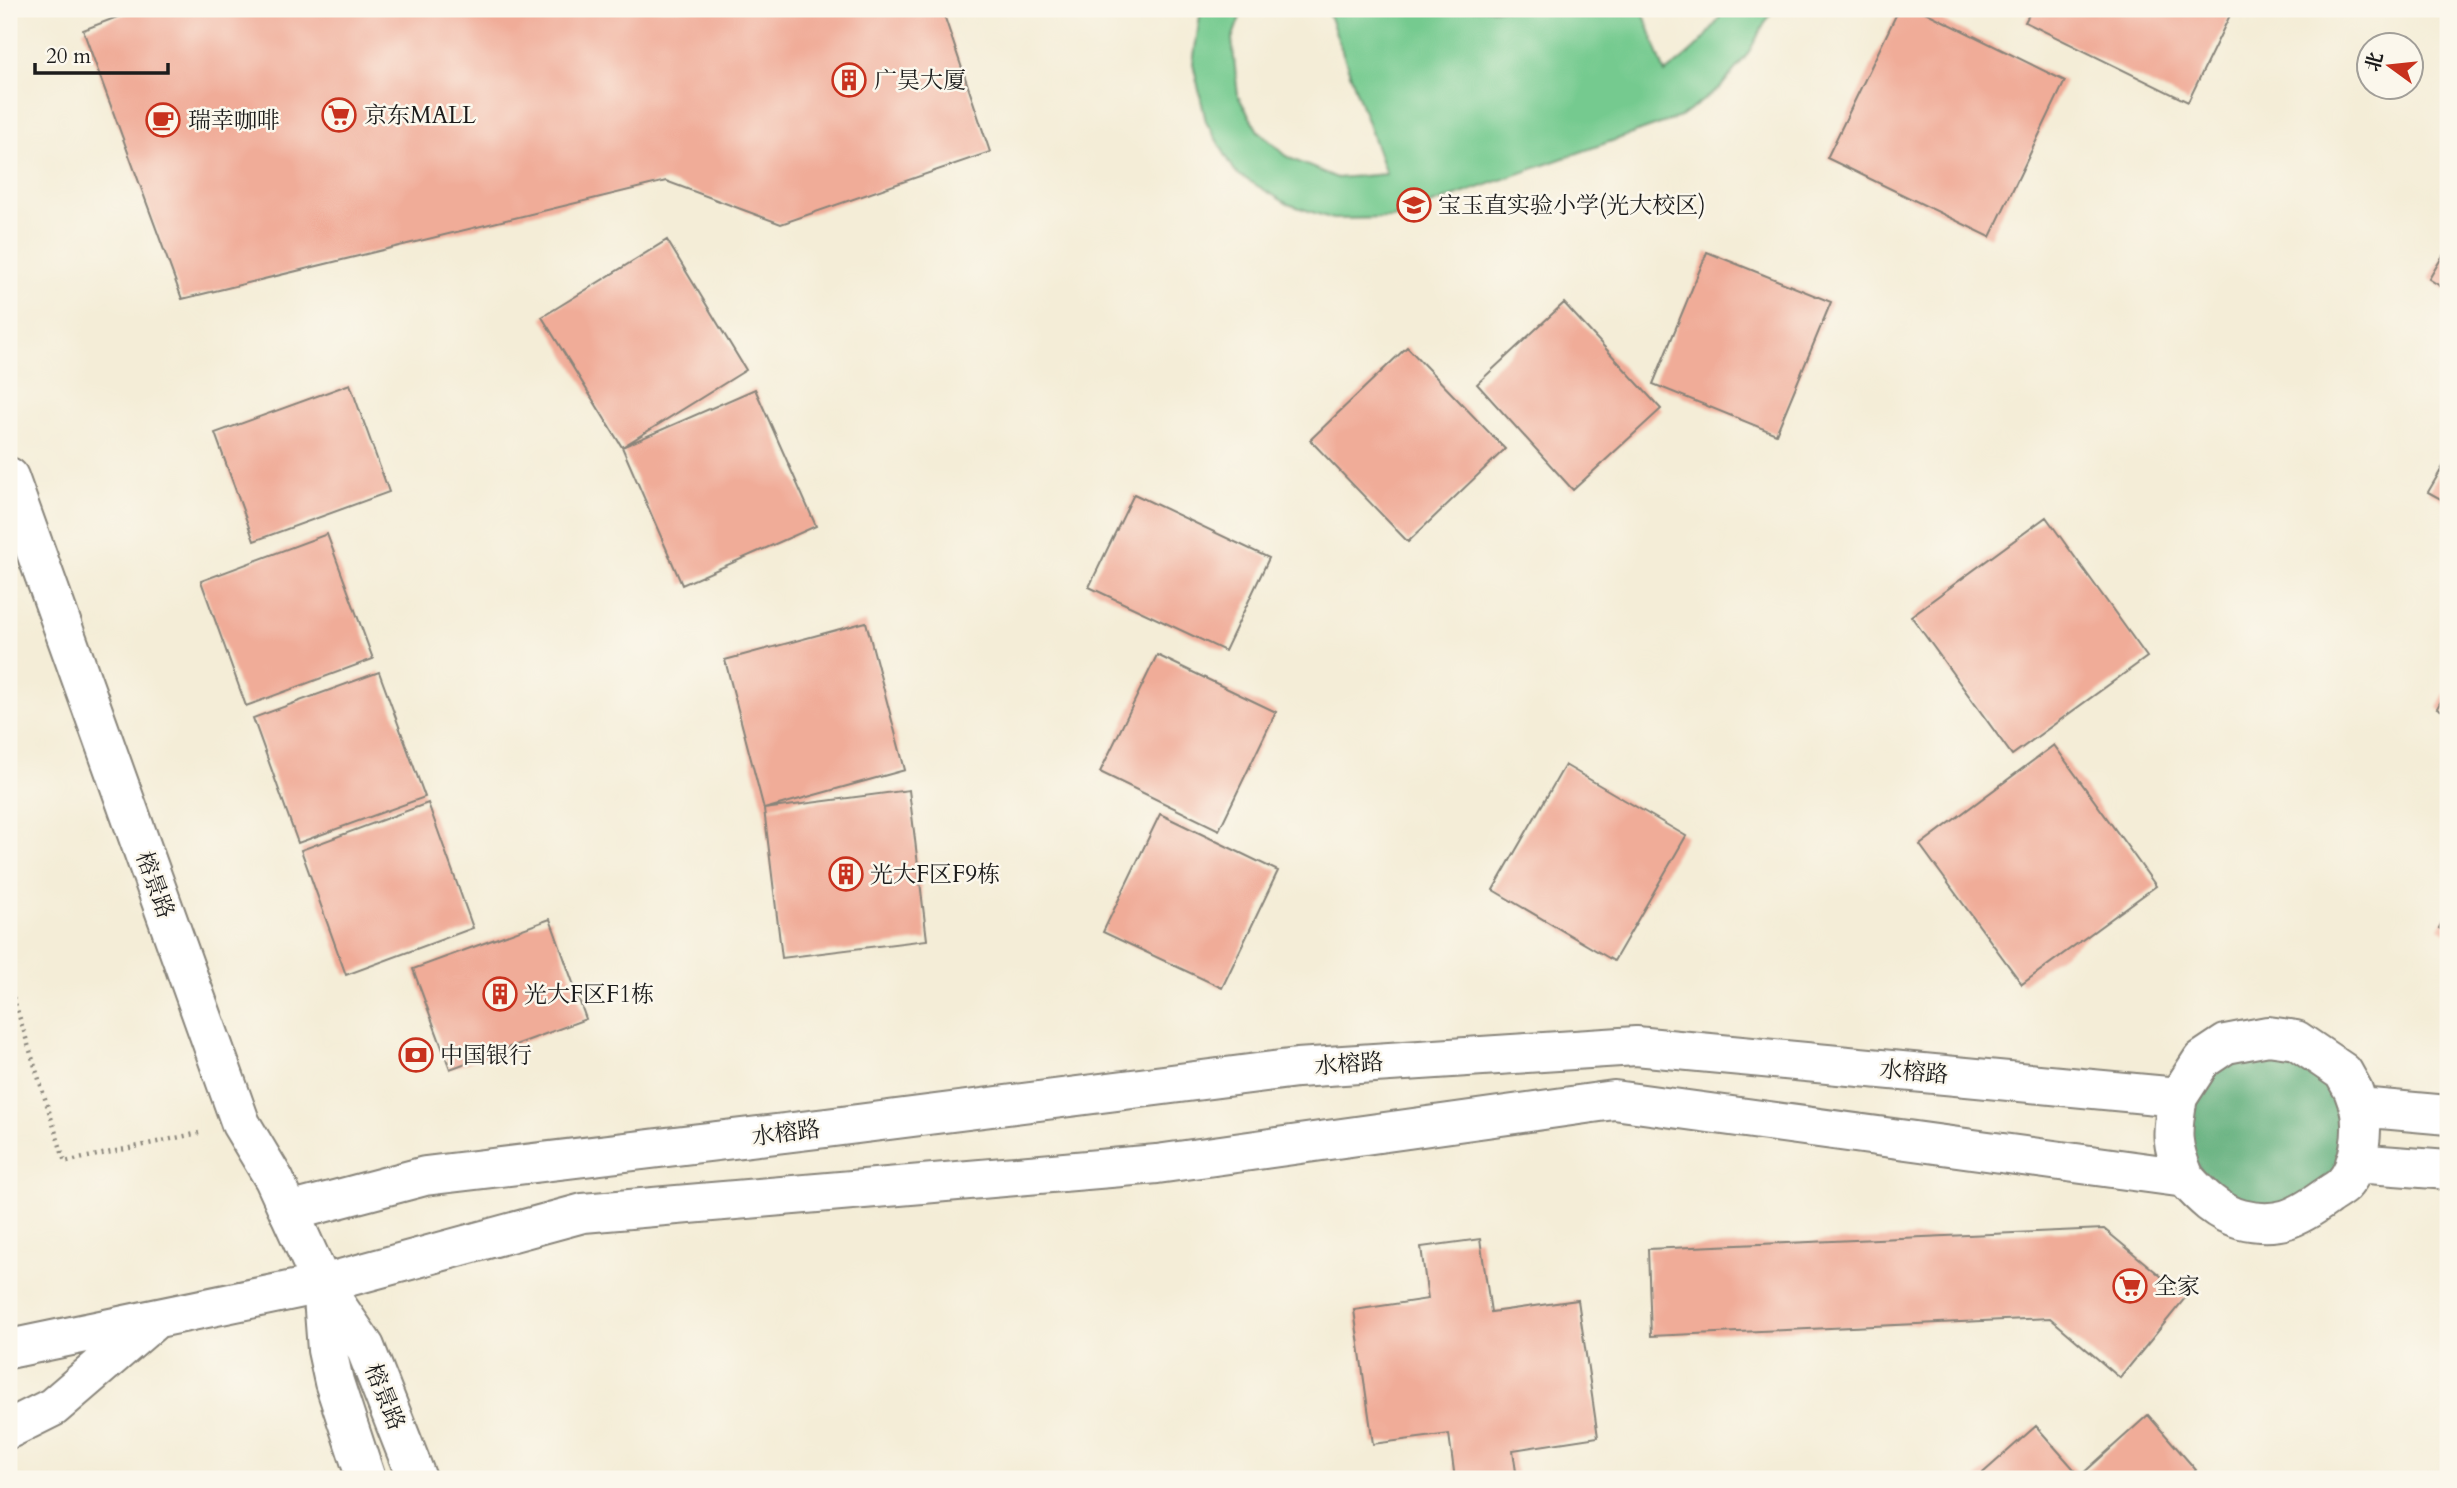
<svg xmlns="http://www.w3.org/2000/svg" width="2457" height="1488" font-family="Cardo,'Noto Serif SC',serif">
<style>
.green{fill:#74ca8f;stroke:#487356;stroke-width:2}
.forest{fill:#5fae7a;stroke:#3e654b;stroke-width:2}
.building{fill:#f0ac98}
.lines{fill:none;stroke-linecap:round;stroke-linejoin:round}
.street-casing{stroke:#88847a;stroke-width:42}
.secondary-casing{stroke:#88847a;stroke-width:42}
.path{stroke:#88847a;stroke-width:4.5;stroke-dasharray:2 5;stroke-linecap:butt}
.street{stroke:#fff;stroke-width:38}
.secondary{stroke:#fff;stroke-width:38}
.labels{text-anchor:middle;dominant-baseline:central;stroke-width:5;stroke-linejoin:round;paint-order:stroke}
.poi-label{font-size:23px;fill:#1c1c1c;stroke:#fbf7ec;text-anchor:start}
.street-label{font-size:23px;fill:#1c1c1c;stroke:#fbf7ec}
</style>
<rect width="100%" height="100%" fill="#fbf7ec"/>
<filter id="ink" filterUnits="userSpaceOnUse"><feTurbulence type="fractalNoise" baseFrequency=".0143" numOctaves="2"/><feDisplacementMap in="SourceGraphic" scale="14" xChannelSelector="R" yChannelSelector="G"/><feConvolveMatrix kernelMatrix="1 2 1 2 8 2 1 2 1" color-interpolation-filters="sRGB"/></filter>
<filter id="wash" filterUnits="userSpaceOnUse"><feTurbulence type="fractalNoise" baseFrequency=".00686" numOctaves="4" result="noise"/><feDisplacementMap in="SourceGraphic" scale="28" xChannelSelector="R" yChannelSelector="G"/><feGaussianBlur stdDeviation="1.57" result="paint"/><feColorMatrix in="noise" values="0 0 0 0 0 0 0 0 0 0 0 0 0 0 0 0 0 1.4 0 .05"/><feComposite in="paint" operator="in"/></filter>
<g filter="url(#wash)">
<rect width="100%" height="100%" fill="#f4edd7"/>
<path class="green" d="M1201,9h42l-11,30 6,57 20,35 31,27 48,20 49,-4 -59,-165h315l23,64c22,-17 48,-37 58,-64h50l-26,46 -27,33 -40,29 -287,101 -60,1 -45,-15 -52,-31 -30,-51 -13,-59z"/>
<path class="forest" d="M2263,1038l88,57 -19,96 -95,23 -60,-73 4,-42z"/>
<g id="blocks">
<path class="building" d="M138,9h804l48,143 -209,72 -115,-43 -484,118 -99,-269z
M1899,9h20l146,72 -75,156 -163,-79z
M2032,9h201l-45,93 -163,-80z
M667,240l79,130 -124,77 -80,-130z
M2448,247v44l-19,-12z
M1707,252l124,50 -55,132 -123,-50z
M1564,303l97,106 -88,81 -96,-106z
M1407,347l98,102 -97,93 -98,-102z
M350,384l39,108 -135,49 -39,-108z
M755,389l61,137 -134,59 -60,-138z
M2448,458v45l-20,-11z
M1134,494l135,64 -44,93 -136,-64z
M2046,517l101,140 -135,98 -101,-139z
M327,534l46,125 -127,47 -45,-125z
M866,622l39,148 -141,39 145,-19 18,150 -145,18 -18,-149 -39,-149z
M1157,655l119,57 -57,118 -119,-58z
M379,672l46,125 -127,46 -45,-125z
M2448,689v25l-11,-6z
M2054,745l102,141 -134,98 -102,-139z
M1565,765l121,71 -72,125 -121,-71z
M428,803l45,125 -127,47 -45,-125z
M1160,814l118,57 -56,117 -119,-56z
M2448,911v22l-9,-5z
M550,919l36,100 -136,50 -37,-100z
M2104,1229l82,68 -66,81 -70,-60 -399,18 -3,-87z
M1480,1239l11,73 87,-12 20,137 -85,13 4,29h-62l-6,-45 -76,10 -19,-134 74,-11 -7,-52z
M2148,1415l48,55 -10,9h-210l60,-53 44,50z"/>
</g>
</g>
<g filter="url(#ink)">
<use href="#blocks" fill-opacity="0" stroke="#88847a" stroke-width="2"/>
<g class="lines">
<defs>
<path id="street" d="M2178,1097c-7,37 -7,47 7,81
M2355,1163l93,7
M289,1212l136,-36 401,-48 471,-60 339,-22 542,51 24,-37 24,-16 42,-8 28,4 47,32 10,18 6,17 89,8
M9,1349l313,-65 261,-71 574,-49 457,-64 571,78c16,18 33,35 56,41 37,9 56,-1 85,-22 5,-4 13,-8 17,-12 17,-18 21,-55 16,-78
M9,1429l44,-22 100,-86"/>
<path id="secondary" d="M9,477l232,647 33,55 48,105 43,63 52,132
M322,1284l5,66 7,32 32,97"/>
</defs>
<use href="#street" class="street-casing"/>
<use href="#secondary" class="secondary-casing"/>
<path class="path" d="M9,984l56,178 134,-29"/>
<use href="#street" class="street"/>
<use href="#secondary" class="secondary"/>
</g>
</g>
<defs>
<symbol id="building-ring" viewBox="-11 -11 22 22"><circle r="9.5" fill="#fbf7ec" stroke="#c8321e" stroke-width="1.5"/><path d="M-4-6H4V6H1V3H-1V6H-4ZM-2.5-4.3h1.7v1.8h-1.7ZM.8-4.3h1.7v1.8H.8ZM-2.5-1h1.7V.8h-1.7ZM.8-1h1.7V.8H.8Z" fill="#c8321e"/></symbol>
<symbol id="supermarket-ring" viewBox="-11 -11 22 22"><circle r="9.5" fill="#fbf7ec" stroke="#c8321e" stroke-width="1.5"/><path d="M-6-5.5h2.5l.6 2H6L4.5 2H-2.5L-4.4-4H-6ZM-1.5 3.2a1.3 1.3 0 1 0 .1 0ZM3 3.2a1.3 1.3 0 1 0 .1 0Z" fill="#c8321e"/></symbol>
<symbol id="cafe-ring" viewBox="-11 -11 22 22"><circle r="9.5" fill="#fbf7ec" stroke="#c8321e" stroke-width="1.5"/><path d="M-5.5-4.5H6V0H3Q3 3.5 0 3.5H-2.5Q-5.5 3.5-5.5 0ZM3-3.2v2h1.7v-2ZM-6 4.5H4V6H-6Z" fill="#c8321e"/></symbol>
<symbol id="school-ring" viewBox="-11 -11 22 22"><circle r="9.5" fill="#fbf7ec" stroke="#c8321e" stroke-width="1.5"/><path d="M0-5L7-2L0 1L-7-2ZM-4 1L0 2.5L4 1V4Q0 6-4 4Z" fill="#c8321e"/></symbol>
<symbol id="bank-ring" viewBox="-11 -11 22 22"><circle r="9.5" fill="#fbf7ec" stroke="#c8321e" stroke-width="1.5"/><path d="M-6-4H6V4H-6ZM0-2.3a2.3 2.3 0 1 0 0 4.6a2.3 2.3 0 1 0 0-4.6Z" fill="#c8321e"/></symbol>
</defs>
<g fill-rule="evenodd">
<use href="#building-ring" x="830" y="61" width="38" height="38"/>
<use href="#supermarket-ring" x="320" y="96" width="38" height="38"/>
<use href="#cafe-ring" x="144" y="101" width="38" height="38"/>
<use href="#school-ring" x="1395" y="186" width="38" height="38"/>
<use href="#building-ring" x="827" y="855" width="38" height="38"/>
<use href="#building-ring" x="481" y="975" width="38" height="38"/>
<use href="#bank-ring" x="397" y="1036" width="38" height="38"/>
<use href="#supermarket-ring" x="2111" y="1267" width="38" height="38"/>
</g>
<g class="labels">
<g class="poi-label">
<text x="874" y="80">广昊大厦</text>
<text x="364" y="115">京东MALL</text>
<text x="188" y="120">瑞幸咖啡</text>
<text x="1438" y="205">宝玉直实验小学(光大校区)</text>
<text x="870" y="874">光大F区F9栋</text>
<text x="524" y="994">光大F区F1栋</text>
<text x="440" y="1055">中国银行</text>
<text x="2154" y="1286">全家</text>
</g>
<g class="street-label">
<text transform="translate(155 885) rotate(70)">榕景路</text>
<text transform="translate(1349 1064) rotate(-4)">水榕路</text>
<text transform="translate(1914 1072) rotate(5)">水榕路</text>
<text transform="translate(786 1133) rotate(-7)">水榕路</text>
<text transform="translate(385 1397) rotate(68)">榕景路</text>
</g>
</g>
<rect width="2457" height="1488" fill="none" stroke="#fbf7ec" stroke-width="35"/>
<g transform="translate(2390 66) rotate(285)"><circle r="33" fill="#fbf7ec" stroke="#a29f99" stroke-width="2"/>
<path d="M0-5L12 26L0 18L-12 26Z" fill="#c8321e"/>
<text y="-10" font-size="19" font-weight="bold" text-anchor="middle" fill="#1c1c1c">北</text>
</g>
<path d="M35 63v10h133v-10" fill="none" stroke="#1c1c1c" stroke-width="3.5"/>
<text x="46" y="63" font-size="21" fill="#1c1c1c" stroke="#fbf7ec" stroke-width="5" paint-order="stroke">20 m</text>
</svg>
